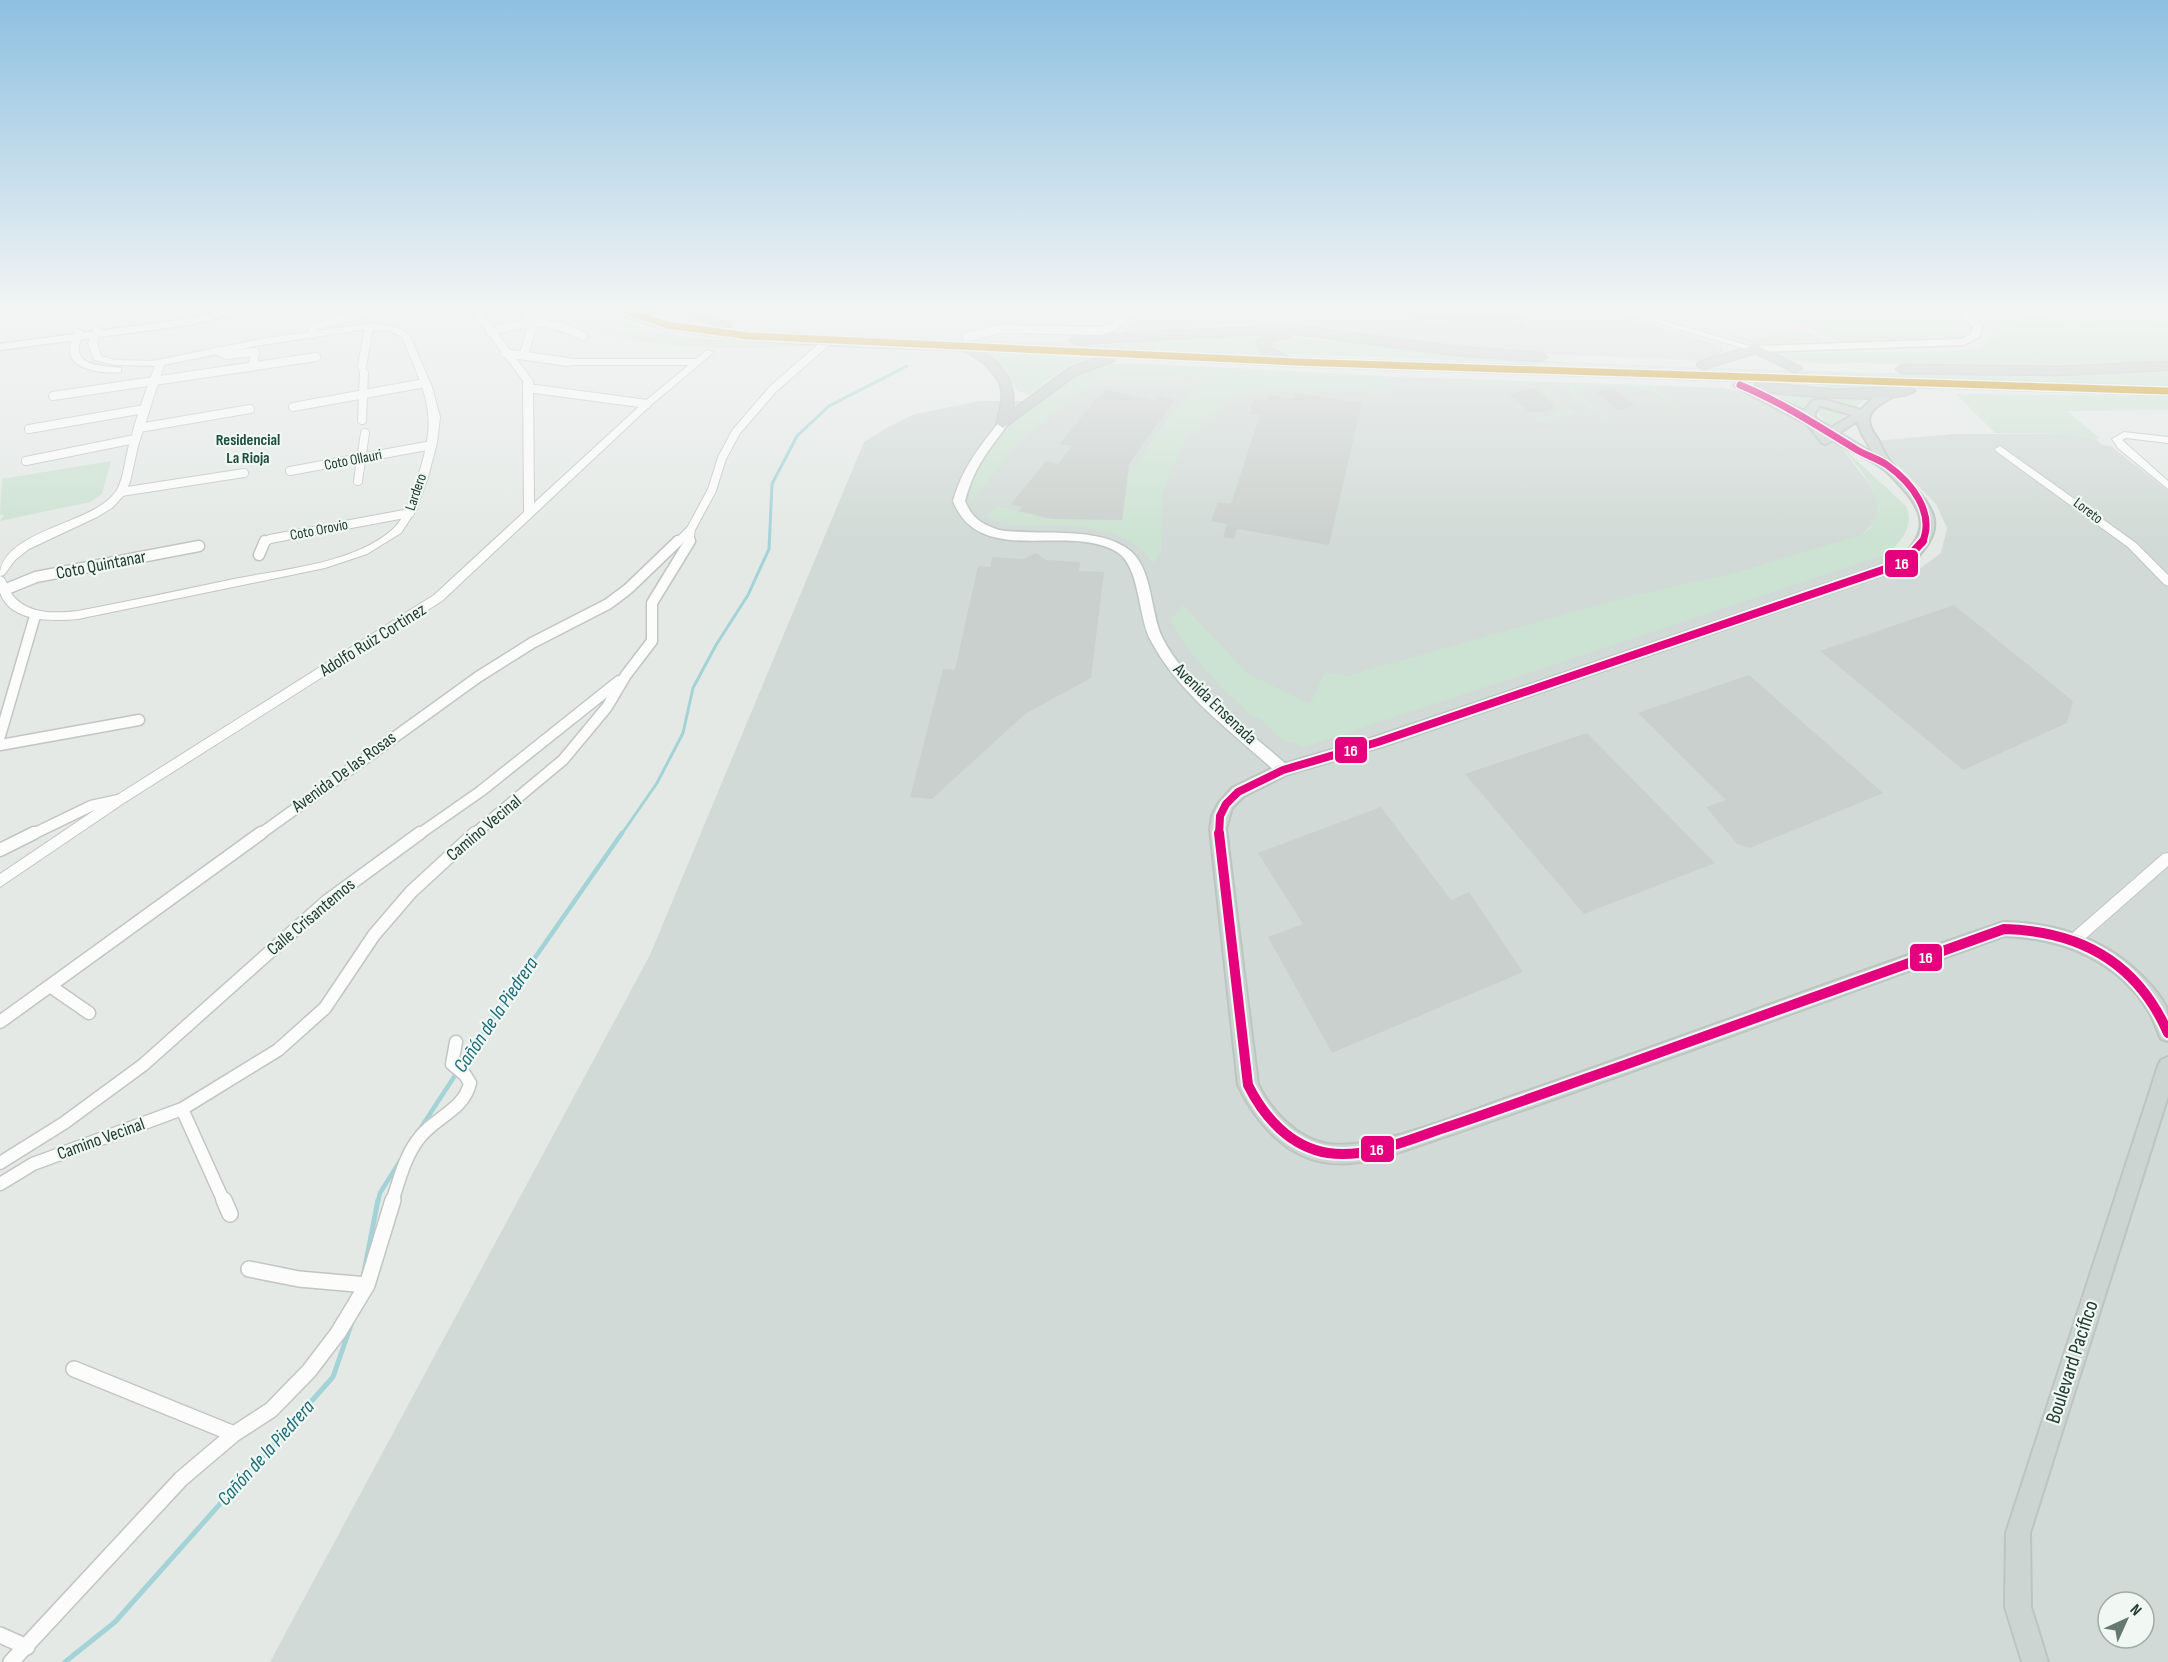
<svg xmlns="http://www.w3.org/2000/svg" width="2168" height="1662" font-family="'Sofia Sans Condensed',sans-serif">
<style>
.built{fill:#d1dad6;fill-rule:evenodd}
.green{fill:#cce2d2}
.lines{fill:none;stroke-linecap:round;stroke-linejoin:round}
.stream-far2{stroke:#a4d3d7;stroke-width:3}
.stream-far1{stroke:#a4d3d7;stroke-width:4.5}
.stream{stroke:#a4d3d7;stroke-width:5}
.building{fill:#cad0cd}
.pedestrian-casing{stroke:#c1c6c3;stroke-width:8}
.minor-far3-casing{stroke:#c1c6c3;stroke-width:10}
.minor-far2-casing{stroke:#c1c6c3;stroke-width:13}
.minor-far1-casing{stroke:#c1c6c3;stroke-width:15}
.minor-casing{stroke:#c1c6c3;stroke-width:18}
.tertiary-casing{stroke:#c1c6c3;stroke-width:2}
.secondary-casing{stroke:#bfc6c3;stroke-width:3}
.primary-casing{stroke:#bcc5c2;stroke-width:4}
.trunk-casing{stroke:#bcc5c2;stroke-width:3}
.pedestrian{stroke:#fbfcfb;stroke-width:6}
.minor-far3{stroke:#fbfcfb;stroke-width:8}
.minor-far2{stroke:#fbfcfb;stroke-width:10}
.minor-far1{stroke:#fbfcfb;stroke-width:12}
.minor{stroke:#fbfcfb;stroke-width:15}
.tertiary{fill:#fbfcfb;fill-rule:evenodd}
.secondary{fill:#fbfcfb;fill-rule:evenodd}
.primary{fill:#cdd5d2;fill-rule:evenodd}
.trunk{fill:#c4ccc9;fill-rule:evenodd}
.bus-1-casing{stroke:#f1f8f4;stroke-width:10}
.bus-2-far2-casing{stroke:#f1f8f4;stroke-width:10}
.bus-2-far1-casing{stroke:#f1f8f4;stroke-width:12}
.bus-2-casing{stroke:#f1f8f4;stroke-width:14}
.bus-1{stroke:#cc910a;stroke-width:7}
.bus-2-far2{stroke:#e5007d;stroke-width:7}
.bus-2-far1{stroke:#e5007d;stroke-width:8}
.bus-2{stroke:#e5007d;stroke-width:10}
.labels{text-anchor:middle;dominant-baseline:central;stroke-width:4.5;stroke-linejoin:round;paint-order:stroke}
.far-street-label{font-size:15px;fill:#213c34;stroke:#f1f8f4}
.far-neighbourhood-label{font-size:16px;font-weight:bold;fill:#1d4f40;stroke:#f1f8f4}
.street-label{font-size:18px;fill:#213c34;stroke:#f1f8f4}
.water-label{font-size:20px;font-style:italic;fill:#1b6d79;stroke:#f1f8f4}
.near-street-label{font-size:21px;fill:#213c34;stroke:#f1f8f4}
.line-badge{stroke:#f1f8f4;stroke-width:2}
.badge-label{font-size:16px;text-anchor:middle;font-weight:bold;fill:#fff}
</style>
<rect width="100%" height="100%" fill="#e4e9e6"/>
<path class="built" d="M1140,309h482v7l96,29 7,6 -17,10 -198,-9 -84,-9 -91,-15 -61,-3 -42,-1 -110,10z
M1130,364l268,13 325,11 23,5 37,14 55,36 32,42 8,16 -1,18 -14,15 55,36 23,-17 6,-25 -11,-24 -62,-63 80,-7h114l27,5 7,6 9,1 57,45v1171h-1898l380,-707 214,-513 24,-15 27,-13 65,-13h65zM2108,1602h36v36h-36z"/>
<path class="green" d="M580,309h18l49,21 37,7 126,8c-69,6 -186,6 -247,-28z
M1766,309h187l9,8 7,11 -5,9 -17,3 -107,2z
M1974,309h11l13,8 29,6 46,5 54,-18 41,17v34c-102,4 -203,7 -305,2 -20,0 -71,4 -84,-10l163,-1 36,-4 15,-8c1,-16 -7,-22 -19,-31z
M1806,331l20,10 -70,3 -31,-9 3,-1 30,7 14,-7z
M1254,332l33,1c-14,1 -36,2 -27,21l7,3 -307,-17 149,4z
M1286,337l78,6 118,15 189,9 367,10 130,-5v14l-885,-32 -12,-7 -1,-4 7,-5z
M986,351h2l102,7 -23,8 -38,29 -11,-4z
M1104,364h50l228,12 4,17 -14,2 -9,-6 -111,3 -17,3 -44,41 -4,1 -24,52 -2,62 -8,13c-21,-34 -68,-39 -104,-39 -23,1 -43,3 -63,-9l11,-10 49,13 76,1 6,-45 42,-60 43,-38 -91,-3 -23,5 -20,14 -56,46 -53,64c-7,-48 73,-111 112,-132 6,-4 14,-5 22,-7z
M1449,379l89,3 36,31 -38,9 -3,-3 31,-7 3,-3 -31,-25 -55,2 -4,-4 -30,1z
M1724,379l92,7 29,-3 117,4 -109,5 -61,-4z
M1571,383l80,2 25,20 -3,1 -23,-18 -68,-3v5l-8,1 36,30h-3l-38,-30 -1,-3z
M1773,393l47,4 54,-1 -11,5 -11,8 -35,-10 -10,4 -4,7z
M1956,394l212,2v14l-101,1 32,27 -4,1 -27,-5 -73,-1z
M1822,406l22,5 2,3 -12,12h-5l-13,-15z
M1838,443l68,63c9,20 -5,36 -19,48l-582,193 -22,-7 -23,-21 -7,-2c-32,-30 -63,-58 -82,-98l12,-14 65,69 62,30 15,-32 21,4 280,-79 105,-23 132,-40c36,-27 -5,-67 -25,-91z
M111,461l-9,33 -12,8 -90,19 4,-6h-4l2,-36z"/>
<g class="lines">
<path class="stream-far2" d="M992,320l18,-11
M621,835l36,-52 26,-50 10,-45 23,-43 32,-50 21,-46 3,-65 25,-48 32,-30 78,-40"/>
<path class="stream-far1" d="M420,1129l70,-107 132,-189
M378,1202l2,-9 20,-32"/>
<path class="stream" d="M364,1272l14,-72
M65,1662l50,-40 218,-245 18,-52"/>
</g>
<path class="building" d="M1410,309h111l5,19 -79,-3 2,8 -26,-1 -2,-10h-8z
M1534,388l20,17h-2l4,4 -26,4 -22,-19z
M1613,388l22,18 -17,4 -22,-18z
M1109,390l46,11 3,-5 16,4 -45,64 -7,56 -70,-1 -33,-8 3,-4 -11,-3 35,-43 12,3 14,-18 -12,-2 40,-50z
M1296,393l66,10 -33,142 -92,-16 -3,10 -11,-2 4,-13 -16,-3 7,-19 13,2 29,-89 -11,-1 5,-15 13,2 2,-6 25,4z
M1036,553l10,7 34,2 -1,9 25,1 -13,106 -66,36 -93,85 -22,-2 33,-128 12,1 23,-104 12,1 2,-10 31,2z
M1954,605l119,96 -6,22 -104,47 -143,-119z
M1749,675l134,118 -133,55 -13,-4 -31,-37 20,-7 -88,-87z
M1587,733l128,130 -131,51 -119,-140z
M1381,807l70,93 18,-8 54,80 -191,81 -64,-116 35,-13 -45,-71z"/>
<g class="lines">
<defs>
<path id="pedestrian" d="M568,362h130"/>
<path id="minor-far3" d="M2014,309l24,4 27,-4
M490,332c41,-11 53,-16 93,4
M311,334l3,-7 5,-2 58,-16
M967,337l33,-8 100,2 13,-4 19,-18
M218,351l8,4 29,-3 -2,13
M505,353l63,9
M524,354l10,-33 -9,-12
M362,366l7,-39
M528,388l119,16
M53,396l263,-39
M293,407l132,-24
M362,420l2,-47
M139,428l111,-19
M29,429l115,-20
M26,461l109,-22
M290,471l142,-26
M358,481l7,-48
M121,492l123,-19
M263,543l7,-4 140,-26
M677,543l14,-14
M689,543l2,-14 21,-39 10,-32 14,-26 37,-43 56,-49"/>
<path id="minor-far2" d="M259,555l6,-14
M4,590l32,-13 163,-31
M0,736l35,-120
M0,745l139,-25
M31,835l60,-29 27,-6
M259,835l219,-158 54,-34 76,-39 20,-15 50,-48
M418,835l63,-44 138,-110
M473,835l90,-75 44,-53 19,-32 26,-34v-38l38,-62"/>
<path id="minor-far1" d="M0,850l34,-17
M50,986l39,27
M0,1022l261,-189
M182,1109l42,93
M0,1163l64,-40 79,-58 184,-164 93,-68
M0,1184l33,-20 149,-55 96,-59 47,-42 49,-73 37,-43 64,-59
M392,1202c7,-21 12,-43 25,-61 15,-23 47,-30 53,-58l-5,-8 -13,-11 4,-22"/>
<path id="minor" d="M224,1200l6,14
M249,1269l50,10 68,6
M74,1369l160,65
M0,1635l27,12
M11,1662l170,-183 53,-45 37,-24 38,-39 29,-38 29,-48 26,-85"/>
<path id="tertiary" d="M470,309h9l54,72 1,122 110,-101 63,-52 7,2 -64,54 -208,195 -318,202 -124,84v-13l114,-77 320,-202 90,-83 -1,-131z
M1610,309h14l136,40 -7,2z
M380,324l21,5 9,7 22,51 8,30 -3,26 -9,34 -12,33 -15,23 -34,21 -42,14 -247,51c-24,2 -65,4 -77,-24 -1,-5 -1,-13 -1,-19l4,2c4,6 5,14 11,20 16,17 42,15 63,13 52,-10 104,-21 156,-32 49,-10 120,-15 159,-50 12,-11 17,-29 22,-44 24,-69 14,-84 -13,-148l-14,-7h-28l-104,16 -92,19 -26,81 -8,36 -6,13 -12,13 -15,9 -68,32 -14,11 -11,15 -4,1c0,-41 77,-51 104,-73 5,-3 10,-9 13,-13 7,-13 8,-31 12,-45 7,-27 16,-53 26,-79l-40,-1 -21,-5 -6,-17 6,-16 7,2 -4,14 4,13 14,4 37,1 114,-23 94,-13z
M76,329l7,2c-1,6 -5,14 -4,19 0,17 31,16 42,18v4c-14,2 -48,-1 -51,-19 -1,-7 3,-18 6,-24z
M2124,432l44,5v6l-42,-5 -4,2 46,41v8l-50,-41 -6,-9z
M2000,446l136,97 32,32v11l-4,-2 -36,-37 -132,-96 -1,-2z
M2168,853v13l-89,78 -5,2 -5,-2 -2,-4 2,-4 94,-82z"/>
<path id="secondary" d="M234,309h19l-64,16 -189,25v-6l189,-25z
M1954,309c15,0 20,7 29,18l-4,10 -15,8 -208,7 -5,-3 5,-3 206,-7 9,-5 2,-7z
M1003,421l5,3c-21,29 -33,41 -43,77 7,17 16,23 34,29 38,6 93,-4 126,17 29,17 24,65 38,92 24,47 86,92 125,127l2,4 -2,4h-10c-44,-41 -100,-80 -128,-135 -12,-23 -10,-73 -33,-87 -49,-30 -137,17 -164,-51 10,-34 25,-52 46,-79z"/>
<path id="primary" d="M1740,382l64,29 8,-10 10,-2 39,11c8,-9 20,-20 32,-18v4c-7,5 -17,9 -22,17 -5,9 1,18 6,25 5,8 8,18 14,24 32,39 70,57 17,104l-525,180 -95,28 -44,22 -12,12 -6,21 32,255c13,27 39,55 70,60 47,7 141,-33 188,-49 163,-56 325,-118 488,-173 52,1 101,17 138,54 9,9 20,21 25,33 1,9 1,22 1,32l-7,-2c-4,-9 -7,-18 -11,-26 -31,-52 -87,-75 -146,-77 -154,57 -309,113 -464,168 -36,13 -72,25 -108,37 -32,11 -66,25 -101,22 -44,-4 -75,-40 -93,-78l-28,-256 2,-13 6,-12 14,-16 45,-22 96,-28 525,-178c27,-23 31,-42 6,-70 -7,-8 -14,-17 -23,-23 -15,-10 -33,-17 -48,-27l-7,4 -4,-1 -15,-19 -71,-37 -2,-2zM1820,406h1l31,9 -21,13 -16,-10v-6zM1857,421l5,13 12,20 -35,-21z
M2168,1057v39l-138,437 1,74 17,55h-26l-17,-55 1,-74 152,-467 3,-6z"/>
<path id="trunk" d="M614,309c20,0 36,9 55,13 26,6 53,8 80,10l522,25 -8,-3 -7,-12 16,-9 -196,11 -6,-4 6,-4 214,-11 167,22 84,6 6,4 -6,4 -84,-6 -167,-22v4l-15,2 -6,4 3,6 18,9 878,29v8l-872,-29 -181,-9 -1,4 -37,13 -74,54 -6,-4c1,-9 5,-19 5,-28 0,-21 -22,-38 -39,-46 -64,-3 -309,-4 -349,-41zM982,351l121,5 -34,12 -57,43c5,-27 -8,-45 -30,-60z
M672,309h18l42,16 -2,2h-8z
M1756,345l46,23 -6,4 -4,-1 -37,-18 -52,16 -6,-4 2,-3z
M2168,362v8l-111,5 -155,-2 -6,-4 6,-4 155,2z
M1760,383l74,7 75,-3 6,4c-15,14 -136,4 -159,-1l-2,-3 2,-3z"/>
</defs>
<use href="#pedestrian" class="pedestrian-casing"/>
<use href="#minor-far3" class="minor-far3-casing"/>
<use href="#minor-far2" class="minor-far2-casing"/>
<use href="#minor-far1" class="minor-far1-casing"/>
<use href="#minor" class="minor-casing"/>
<use href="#tertiary" class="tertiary-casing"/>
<use href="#secondary" class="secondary-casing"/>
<use href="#primary" class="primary-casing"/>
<use href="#trunk" class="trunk-casing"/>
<use href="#pedestrian" class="pedestrian"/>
<use href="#minor-far3" class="minor-far3"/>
<use href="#minor-far2" class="minor-far2"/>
<use href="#minor-far1" class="minor-far1"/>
<use href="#minor" class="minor"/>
<use href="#tertiary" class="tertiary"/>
<use href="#secondary" class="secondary"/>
<use href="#primary" class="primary"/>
<use href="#trunk" class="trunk"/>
<defs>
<path id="bus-1" d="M620,309l47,16 82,11 547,26 872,29"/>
<path id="bus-2-far2" d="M1740,385c41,17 76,40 114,63 10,7 23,10 33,17 24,17 49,48 35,78"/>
<path id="bus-2-far1" d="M1219,835l1,-19 6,-12 12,-12 45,-22 95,-28 525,-179 20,-22"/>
<path id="bus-2" d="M1219,833l29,252c16,32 42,62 80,68 40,6 82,-14 119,-26 57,-19 114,-40 172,-60 128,-47 257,-91 385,-138 76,2 133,33 164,104"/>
</defs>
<use href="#bus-1" class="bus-1-casing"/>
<use href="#bus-2-far2" class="bus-2-far2-casing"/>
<use href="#bus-2-far1" class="bus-2-far1-casing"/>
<use href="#bus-2" class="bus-2-casing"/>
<use href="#bus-1" class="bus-1"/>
<use href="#bus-2-far2" class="bus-2-far2"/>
<use href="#bus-2-far1" class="bus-2-far1"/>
<use href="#bus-2" class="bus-2"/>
</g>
<linearGradient id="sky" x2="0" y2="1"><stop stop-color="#8dc0e1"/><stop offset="0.57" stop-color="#f3f5f4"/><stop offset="1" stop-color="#f3f5f4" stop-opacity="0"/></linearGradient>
<rect width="2168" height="542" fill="url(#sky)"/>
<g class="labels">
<g class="far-street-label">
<text transform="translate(353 460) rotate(-11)">Coto Ollauri</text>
<text transform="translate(416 492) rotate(-71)">Lardero</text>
<text transform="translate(2088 511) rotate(37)">Loreto</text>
<text transform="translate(319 530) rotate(-11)">Coto Orovio</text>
</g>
<g class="far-neighbourhood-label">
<text x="248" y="440">Residencial<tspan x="248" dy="18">La Rioja</tspan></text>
</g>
<g class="street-label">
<text transform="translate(101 565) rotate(-11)">Coto Quintanar</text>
<text transform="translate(373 640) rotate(-32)">Adolfo Ruiz Cortinez</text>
<text transform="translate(1215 704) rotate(44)">Avenida Ensenada</text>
<text transform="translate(344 772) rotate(-36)">Avenida De las Rosas</text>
<text transform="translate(484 828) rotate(-40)">Camino Vecinal</text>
<text transform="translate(311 917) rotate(-40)">Calle Crisantemos</text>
<text transform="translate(101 1139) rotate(-20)">Camino Vecinal</text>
</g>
<g class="water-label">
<text transform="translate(496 1015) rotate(-56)">Cañón de la Piedrera</text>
<text transform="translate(266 1453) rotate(-48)">Cañón de la Piedrera</text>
</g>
<g class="near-street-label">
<text transform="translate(2072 1362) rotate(-72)">Boulevard Pacífico</text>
</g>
</g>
<g class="line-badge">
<rect x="1884" y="549" width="35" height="29" rx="6" fill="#e5007d"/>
<rect x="1334" y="736" width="34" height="28" rx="6" fill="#e5007d"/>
<rect x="1909" y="943" width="34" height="29" rx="6" fill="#e5007d"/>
<rect x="1360" y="1135" width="35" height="28" rx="6" fill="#e5007d"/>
</g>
<g class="badge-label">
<text x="1902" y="569">16</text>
<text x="1351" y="756">16</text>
<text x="1926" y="963">16</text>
<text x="1377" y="1155">16</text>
</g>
<g transform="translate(2126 1620) rotate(45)"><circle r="28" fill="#f1f8f4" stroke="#9eada7" stroke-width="1.5"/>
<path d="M0-4.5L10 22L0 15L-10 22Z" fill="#657972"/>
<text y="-9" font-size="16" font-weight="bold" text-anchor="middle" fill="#213c34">N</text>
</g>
</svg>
